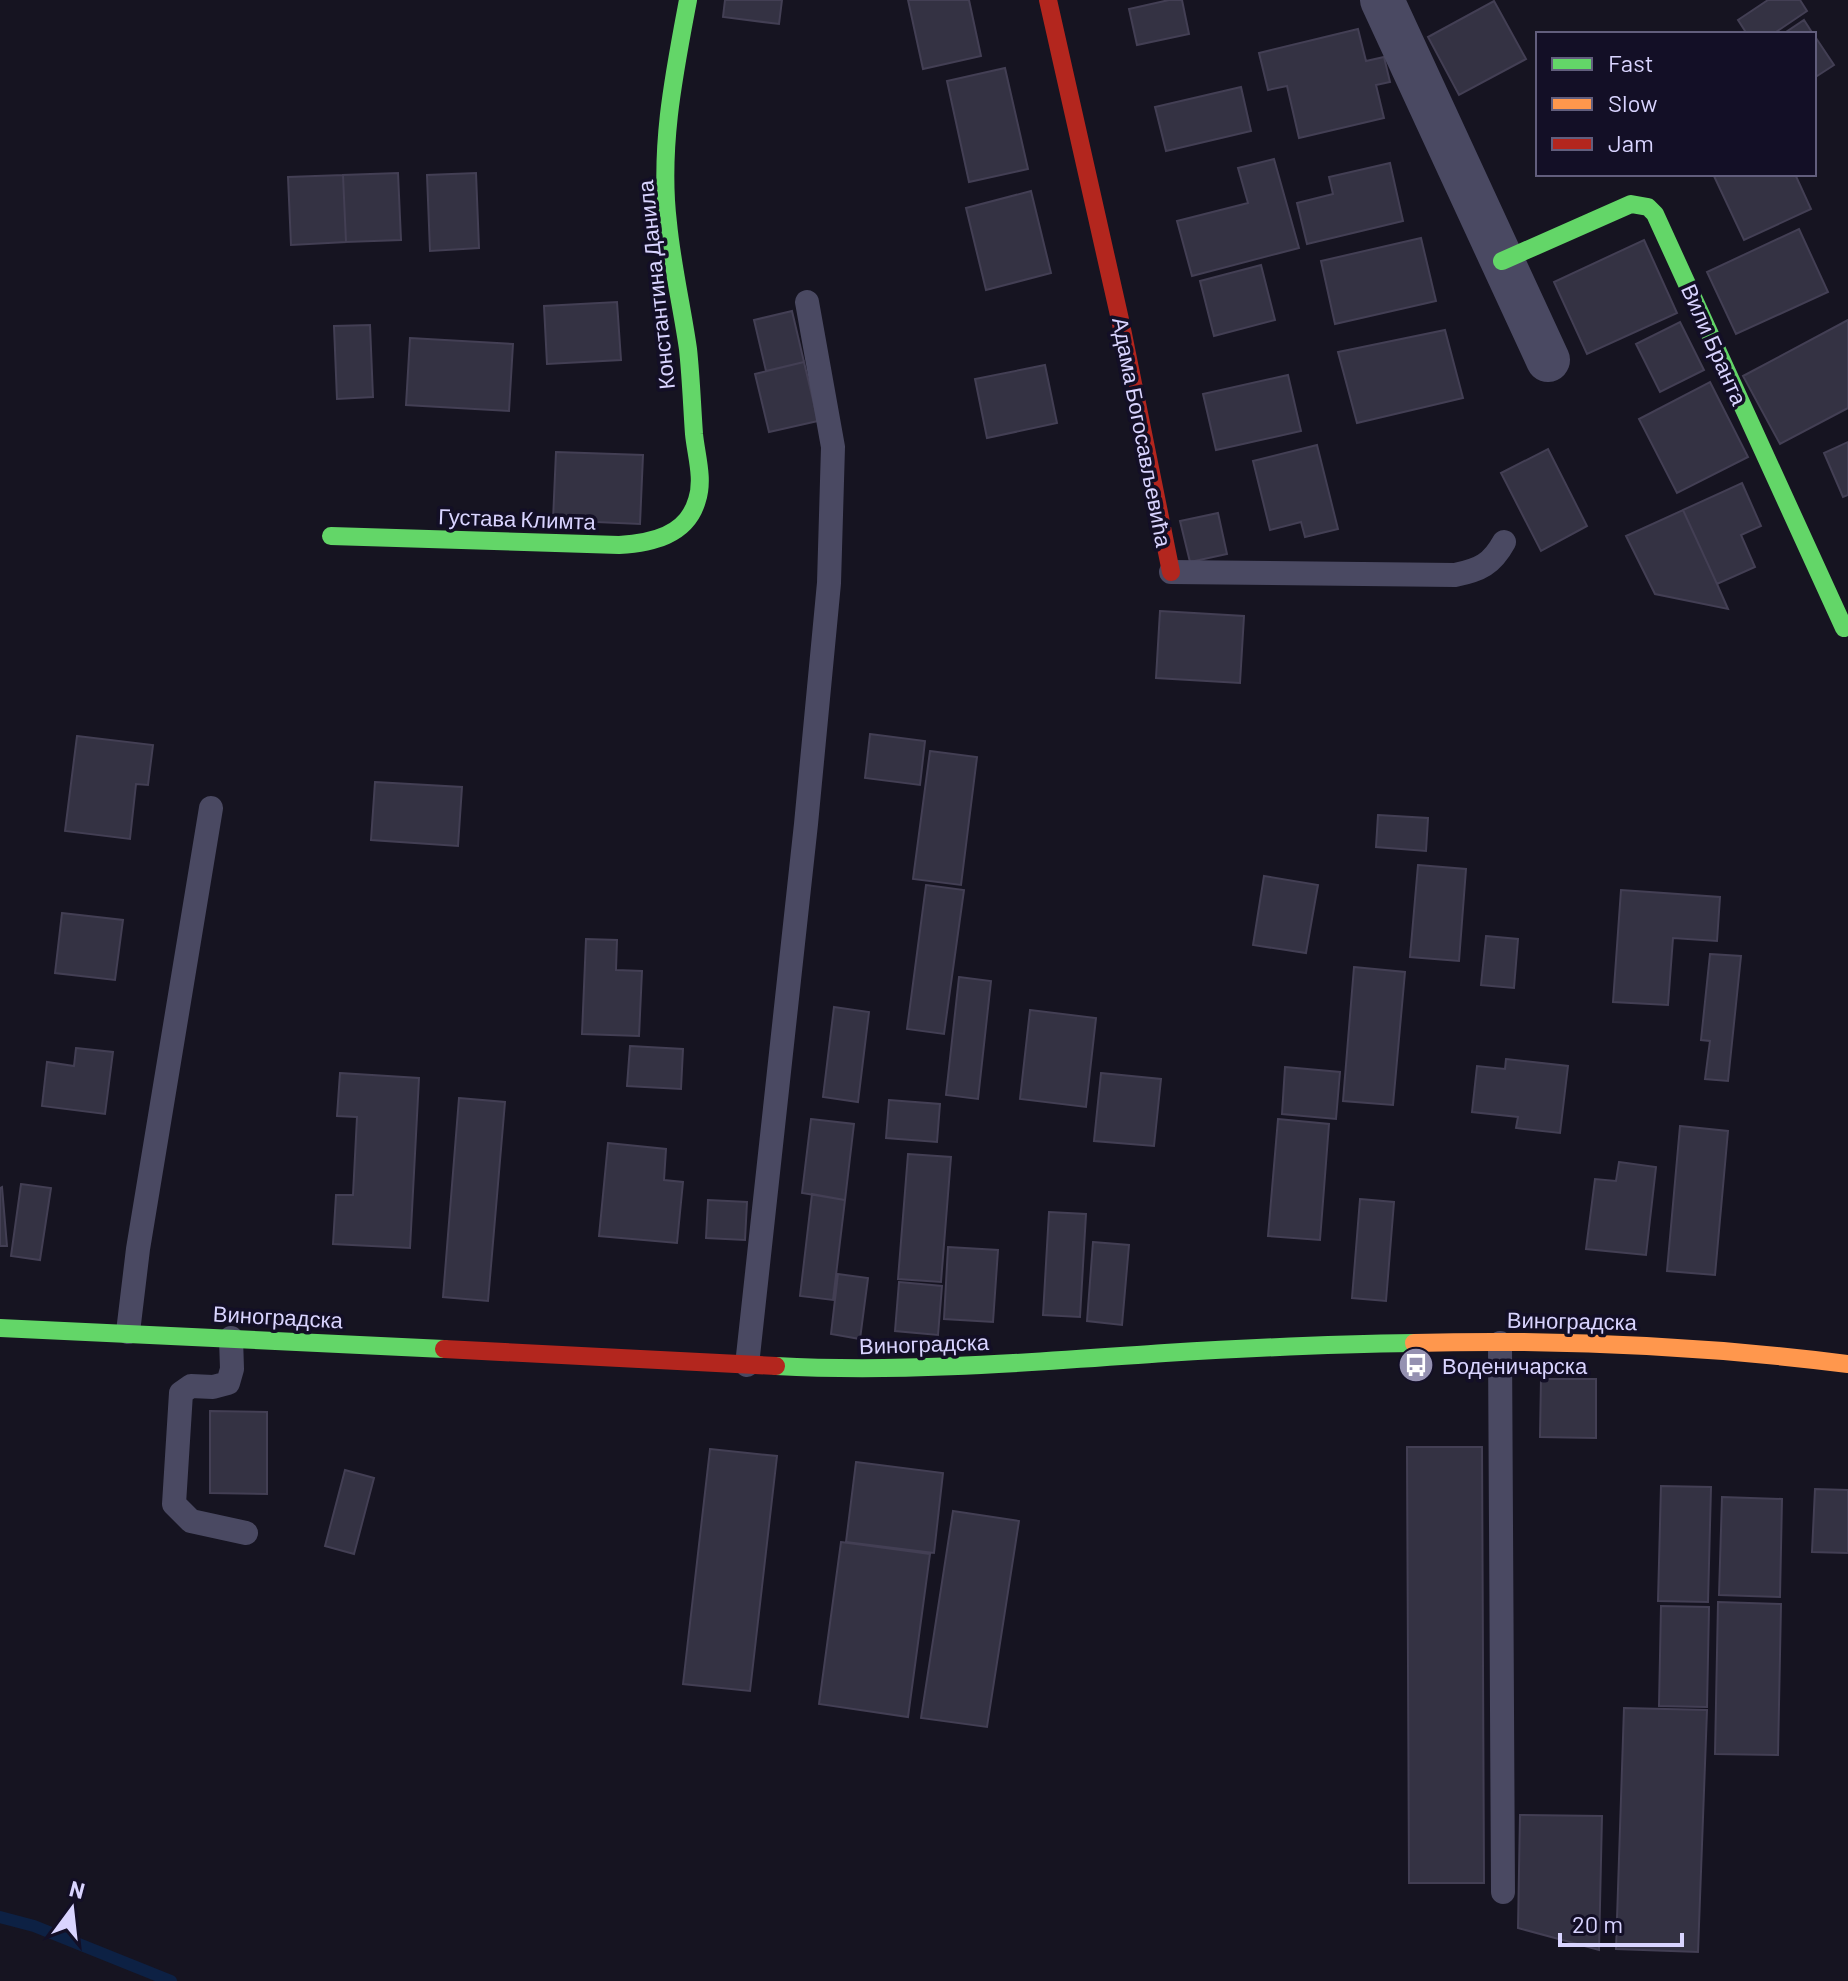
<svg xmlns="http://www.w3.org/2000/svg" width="1848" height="1981" font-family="Barlow,sans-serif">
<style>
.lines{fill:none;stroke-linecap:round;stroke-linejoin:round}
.stream{stroke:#0d2144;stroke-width:12}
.building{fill:#343243;stroke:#433f54;stroke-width:2}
.lane{stroke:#4a4962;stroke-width:24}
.street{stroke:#4a4962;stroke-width:44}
.fast{stroke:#63d668;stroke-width:18}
.slow{stroke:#ff974d;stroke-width:18}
.jam{stroke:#b3261e;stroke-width:18}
.labels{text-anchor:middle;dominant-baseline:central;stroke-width:7;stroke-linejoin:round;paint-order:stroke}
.street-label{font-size:22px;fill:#d9d4ff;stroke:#130f26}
.poi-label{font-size:22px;fill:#d9d4ff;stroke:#130f26;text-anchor:start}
</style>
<rect width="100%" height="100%" fill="#161421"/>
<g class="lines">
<path class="stream" d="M0,1917l34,9 137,55"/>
</g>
<path class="building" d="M725,0h57l-3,24 -56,-7z
M908,0h61l12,56 -58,13z
M1169,0h13l7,34 -52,11 -8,-36z
M1768,0h32l7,11 -34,23h-26l-9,-14z
M1494,1l32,58 -67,36 -31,-58z
M1804,20l9,14h-30z
M1358,29l8,32 18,-4 6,25 -14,3 8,33 -85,20 -12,-52 -19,4 -9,-37z
M1814,35l20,30 -20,13z
M1005,68l23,101 -59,13 -22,-101z
M1241,87l10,44 -85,20 -11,-44z
M1274,159l25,89 -107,28 -15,-55 71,-18 -10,-35z
M1390,163l13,58 -96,23 -10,-41 36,-9 -4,-17z
M398,173l3,67 -55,2 -3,-67z
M476,173l3,75 -49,3 -3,-76z
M1713,174h82l16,35 -67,31z
M343,175l3,67 -55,3 -3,-68z
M1031,191l20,82 -65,17 -20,-82z
M1799,229l29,63 -92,42 -29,-62z
M1421,238l15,63 -101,23 -14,-63z
M1644,240l33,73 -90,41 -33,-72z
M1261,265l14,55 -61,16 -14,-55z
M617,302l4,58 -74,4 -3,-58z
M792,311l12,51 -38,9 -12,-51z
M1848,320v88l-68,36 -37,-68z
M1680,322l24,48 -44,22 -24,-48z
M370,325l3,72 -36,2 -3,-73z
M1445,330l18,68 -106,25 -19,-71z
M410,338l103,6 -4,67 -103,-6z
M804,362l14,59 -49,11 -14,-58z
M1045,365l12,58 -70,15 -12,-59z
M1288,375l13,56 -85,19 -13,-56z
M1710,382l38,75 -71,36 -38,-74z
M1848,442v53l-5,2 -19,-44z
M1317,445l21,84 -33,8 -4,-15 -31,8 -17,-69z
M1548,449l39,77 -46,25 -40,-78z
M556,452l87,3 -3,69 -87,-4z
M1742,483l19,43 -20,9 14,32 -38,17 -34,-74z
M1683,510l34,74 11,25 -73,-15 -29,-58z
M1218,513l9,41 -37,8 -10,-41z
M1160,611l84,5 -4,67 -84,-5z
M870,734l55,7 -5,44 -55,-7z
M77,736l76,9 -5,40 -12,-1 -6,55 -65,-8z
M930,751l47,6 -16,128 -48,-6z
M375,782l87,5 -4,59 -87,-6z
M1378,815l50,3 -2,33 -50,-4z
M1418,865l48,4 -7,92 -49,-4z
M1264,876l54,9 -12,68 -53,-8z
M926,885l38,5 -20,144 -37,-5z
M1621,890l99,7 -3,44 -44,-3 -5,67 -55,-3z
M62,913l61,7 -8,60 -60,-7z
M1486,936l32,3 -4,49 -33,-3z
M586,939l31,1 -1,30 26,1 -3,65 -57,-2z
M1710,954l31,2 -13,125 -23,-2 5,-38 -9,-1z
M1354,967l51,5 -12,133 -50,-4z
M959,977l32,4 -13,118 -32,-4z
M834,1007l35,5 -11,90 -35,-5z
M1030,1010l66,8 -10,89 -66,-8z
M630,1046l53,3 -2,40 -54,-3z
M76,1048l37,4 -8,62 -63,-8 5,-44 27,4z
M1506,1059l62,7 -8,67 -44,-5 2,-11 -46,-5 5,-46 28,3z
M1285,1067l55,5 -4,47 -54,-5z
M340,1073l79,5 -9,170 -77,-4 3,-49h17l4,-78 -20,-1z
M1101,1073l60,6 -7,67 -60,-5z
M459,1098l46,4 -17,199 -45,-4z
M889,1100l51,4 -3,38 -51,-4z
M811,1119l43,5 -9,76 -43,-7z
M1278,1119l51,5 -9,116 -52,-4z
M1680,1126l48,5 -13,144 -48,-4z
M608,1143l58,6 -2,31 19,2 -6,61 -78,-7z
M908,1154l43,3 -10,125 -43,-3z
M1619,1162l37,5 -10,88 -60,-6 9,-70 21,2z
M21,1184l30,4 -11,72 -29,-4z
M2,1187l5,59h-7v-58z
M812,1194l33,6 -12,100 -33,-4z
M1360,1199l34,3 -8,99 -34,-3z
M708,1200l39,2 -2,38 -39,-2z
M1049,1212l37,2 -6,103 -37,-2z
M1093,1242l36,3 -7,80 -35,-4z
M948,1247l50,3 -5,72 -49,-3z
M838,1274l30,4 -8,61 -29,-5z
M899,1282l43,4 -4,49 -43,-4z
M1541,1379h55v59l-56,-1z
M210,1411l57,1v82l-57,-1z
M1407,1447h75l2,436h-75z
M710,1449l67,7 -27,235 -67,-7z
M856,1462l87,11 -9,80 -88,-11z
M345,1470l29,8 -20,76 -29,-8z
M1661,1486l50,1 -3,115 -50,-1z
M1815,1489l33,1v63l-36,-1z
M1722,1497l60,2 -2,98 -61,-2z
M953,1511l66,10 -32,206 -66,-9z
M841,1542l89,12 -22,163 -89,-13z
M1718,1602l63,2 -3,151 -63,-1z
M1661,1606l48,1 -2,100 -48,-1z
M1624,1708l83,2 -9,242 -82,-3z
M1520,1815l82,1 -3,134 -81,-22z"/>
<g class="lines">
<path class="lane" d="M1171,572l284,3c25,-5 37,-11 49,-33
M128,1332l10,-83 73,-441
M231,1338l1,31 -4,14 -15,4 -22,-1 -10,7 -7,111 17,17 55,12
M1500,1343l3,549
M747,1365l59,-541 23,-241 4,-136 -26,-145"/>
<path class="street" d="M1382,0l166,360"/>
<path class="fast" d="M1502,261l129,-57 17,3 7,7 189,414
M331,536l288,9c32,-2 68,-9 78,-45 7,-21 -1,-45 -3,-66 -2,-28 -3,-57 -6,-85 -6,-42 -16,-84 -20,-126 -9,-75 6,-149 20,-223
M0,1328l444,21
M776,1366c130,7 259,-4 389,-13 83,-5 166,-9 249,-10"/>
<path class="slow" d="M1414,1343c146,-4 290,3 434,21"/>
<path class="jam" d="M1048,0l73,324 50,248
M444,1349l332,17"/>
</g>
<defs>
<symbol id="bus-disc" viewBox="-11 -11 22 22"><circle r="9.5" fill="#9591b1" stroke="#130f26"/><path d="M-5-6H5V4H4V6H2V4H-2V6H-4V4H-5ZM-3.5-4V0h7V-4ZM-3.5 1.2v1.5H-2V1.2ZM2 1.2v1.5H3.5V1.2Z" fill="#fff"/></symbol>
</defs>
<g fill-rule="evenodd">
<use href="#bus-disc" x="1396" y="1345" width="40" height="40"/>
</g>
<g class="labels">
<g class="street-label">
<text transform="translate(655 285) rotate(-96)">Константина Данила</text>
<text transform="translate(1715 344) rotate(66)">Вили Бранта</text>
<text transform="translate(1143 432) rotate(79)">Адама Богосављевића</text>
<text transform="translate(517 518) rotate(2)">Густава Климта</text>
<text transform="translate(278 1316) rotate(3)">Виноградска</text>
<text transform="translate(1572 1320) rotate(1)">Виноградска</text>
<text transform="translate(924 1343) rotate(-2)">Виноградска</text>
</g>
<g class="poi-label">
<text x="1442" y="1365">Воденичарска</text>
</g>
</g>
<rect x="1536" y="32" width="280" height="144" fill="#130f26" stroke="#625e7d" stroke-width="2"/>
<rect x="1552" y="58" width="40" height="12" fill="#63d668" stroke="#625e7d" stroke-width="2"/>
<text x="1608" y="72" font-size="24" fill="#d9d4ff">Fast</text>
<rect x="1552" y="98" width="40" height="12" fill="#ff974d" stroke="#625e7d" stroke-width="2"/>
<text x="1608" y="112" font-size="24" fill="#d9d4ff">Slow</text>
<rect x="1552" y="138" width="40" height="12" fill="#b3261e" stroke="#625e7d" stroke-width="2"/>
<text x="1608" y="152" font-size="24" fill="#d9d4ff">Jam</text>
<g transform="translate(72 1909) rotate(15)" stroke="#130f26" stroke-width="6" paint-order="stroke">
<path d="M0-6L14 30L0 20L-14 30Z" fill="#d9d4ff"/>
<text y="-12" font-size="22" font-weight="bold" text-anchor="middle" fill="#d9d4ff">N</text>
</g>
<path d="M1560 1933v12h122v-12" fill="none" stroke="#d9d4ff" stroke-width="4"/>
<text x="1572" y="1933" font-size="24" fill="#d9d4ff" stroke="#130f26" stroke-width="6" paint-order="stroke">20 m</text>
</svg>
